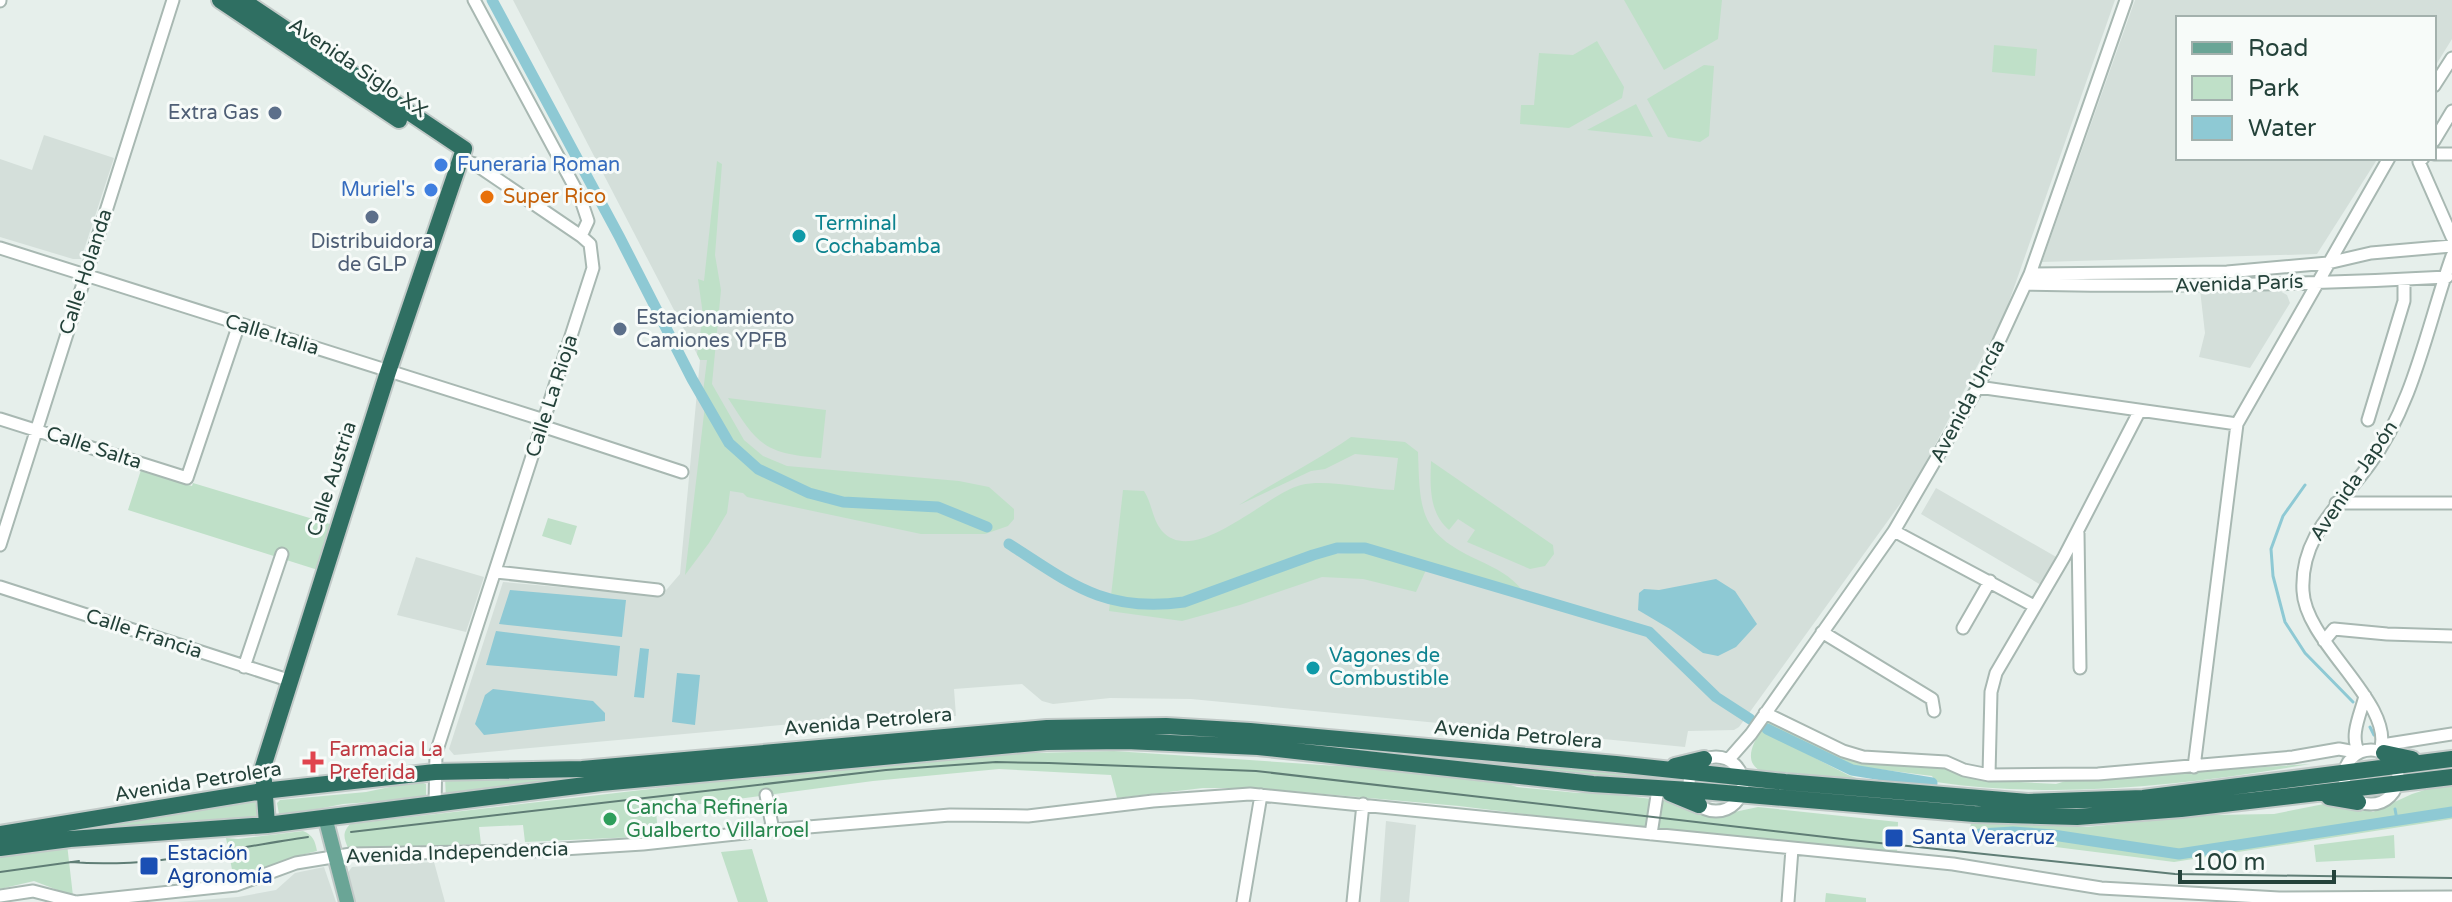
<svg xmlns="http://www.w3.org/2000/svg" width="2452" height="902" font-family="'Varela Round',sans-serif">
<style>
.built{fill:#d4dfda}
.green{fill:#bfe0c8}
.water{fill:#8ec9d4}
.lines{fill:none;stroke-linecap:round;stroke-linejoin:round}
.stream{stroke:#8ec9d4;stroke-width:3}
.canal{stroke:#8ec9d4;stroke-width:11}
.minor-casing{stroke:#a8b8b2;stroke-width:15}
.major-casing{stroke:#c2cac8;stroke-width:18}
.highway-casing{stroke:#c2cac8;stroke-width:20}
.minor{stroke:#fff;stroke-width:11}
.major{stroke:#6aa596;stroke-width:14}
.highway{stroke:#2f6f62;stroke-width:16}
.tram{stroke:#5f7d75;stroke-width:2}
.service-dot{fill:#5c6f8a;stroke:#f7fbf9;stroke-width:3}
.shop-dot{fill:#3f7fe0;stroke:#f7fbf9;stroke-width:3}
.food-dot{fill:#e8710a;stroke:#f7fbf9;stroke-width:3}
.culture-dot{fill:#0f9aa8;stroke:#f7fbf9;stroke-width:3}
.health-dot{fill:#e0444e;stroke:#f7fbf9;stroke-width:3}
.leisure-dot{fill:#2e9e5b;stroke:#f7fbf9;stroke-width:3}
.transit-dot{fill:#1a4fb4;stroke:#f7fbf9;stroke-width:3}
.labels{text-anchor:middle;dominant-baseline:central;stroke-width:6;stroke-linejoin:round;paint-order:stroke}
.street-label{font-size:20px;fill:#24423a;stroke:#f7fbf9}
.service-label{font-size:20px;fill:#4e5e75;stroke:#f7fbf9;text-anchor:end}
.shop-label{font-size:20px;fill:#366cbe;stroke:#f7fbf9;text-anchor:start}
.food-label{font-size:20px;fill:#c56008;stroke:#f7fbf9;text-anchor:start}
.culture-label{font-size:20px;fill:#0d838f;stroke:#f7fbf9;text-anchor:start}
.health-label{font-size:20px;fill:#be3a42;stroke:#f7fbf9;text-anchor:start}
.leisure-label{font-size:20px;fill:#27864d;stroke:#f7fbf9;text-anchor:start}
.transit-label{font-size:20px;fill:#164399;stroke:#f7fbf9;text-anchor:start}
</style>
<rect width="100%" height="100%" fill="#e6efeb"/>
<path class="built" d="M513,0h1602l-111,316 -91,170 -174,241 -5,3 -46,1 -3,16 -494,-48 -81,-1 -57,6 -11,-3 -20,-17 -68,5 2,27 -108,3 -394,36 -5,-6 54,-167 158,14 19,-22 20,-214z
M2135,0h317v39l-18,29v-50h-256v140h200l-61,96 -275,8z
M44,135l70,23 -33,101h-8l-73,-22v-78l32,11z
M2200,290h78l9,5 3,8 -40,65 -51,-11 6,-24z
M1936,488l122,70 -17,27 -120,-71z
M416,557l68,20 -18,55 -69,-17z
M1386,821l30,4 -7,77h-29z
M434,862l11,40h-90l-9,-27 6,-8z
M324,867l12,35h-159l61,-5 38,-7 19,-17z"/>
<path class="green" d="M1624,0h98l-4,39 -54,31z
M1597,41l27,46 -2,11 -53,30 -49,-4 1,-19h13l5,-52 34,2z
M1994,45l43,4 -2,27 -43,-4z
M1704,65l10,1 -5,70 -9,6 -32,-5 -21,-38z
M1636,104l17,33 -66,-7z
M717,161l5,3 -7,91 6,35 -9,94 32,56 19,16 24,10 172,15 30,6 25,22v10l-6,7 -23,8h-64l-174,-37 -4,-4 -13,-2 -3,22 -18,30 -24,32 21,-178 -3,-5 4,-32h-7l-3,-6 6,-39 -5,-36 6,2z
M728,398l98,12 -5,48c-57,-4 -63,-13 -93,-60z
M1351,437l54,5 13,10c2,59 1,81 60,108 19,9 32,15 45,31l-160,-47 -22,1 -29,7 -128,46 -24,4 -49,-6 12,-106 21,1c8,12 8,28 18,40 33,37 105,-38 139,-46 26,-6 65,4 93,5l4,-32 -43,-4 -30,15 -14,2 -72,34c37,-24 76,-43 112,-68z
M1431,461l122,84 1,9 -9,12 -15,3 -63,-27 8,-12 -17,-11 -9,11c-20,-17 -19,-44 -18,-69z
M141,470l51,16 1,-3 140,42 -15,45 -190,-60z
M548,518l29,8 -6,19 -29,-9z
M1362,552l64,18 -10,22 -53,-13 -41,-2 -82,28 -58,16 -73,-10 1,-8 59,5 57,-16 75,-30 31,-8z
M1767,721l84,38 16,4h43l33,4 36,13 77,4 13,-4 241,-16c-119,21 -254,36 -374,18l-4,-6 -79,-10 -88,-42z
M1761,730l87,45 11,4 -100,-9c-15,-10 -6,-26 2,-40z
M1044,733h178l461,45v3l-68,-2 -437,-42 -732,62 -1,-22z
M1114,751l238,16 147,14 18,6 61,6 17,-1 89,11 25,10 16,1 33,-7 140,15 -1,32 -221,-21 -217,-27 -202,-18h-54l-86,10 -6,-23 -112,-6 -126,12 -217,29 2,26 -133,6 -2,-17 -44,2 2,17 -133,4c-4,-10 -6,-15 2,-24l404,-47 245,-23z
M418,781l8,3v11l-2,3 -81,6 -60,12 -4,-2 -2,-11 3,-3 86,-8z
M2452,786v21l-267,44 -16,-1 -86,-15 -58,-5 -55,-1 1,-6 115,4 125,-12 63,-1 60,-12 39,10 39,-18 22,-7z
M255,799l3,20 -258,20z
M2452,815v4l-278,43 -205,-26 77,2 133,20z
M303,831c10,4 12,10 14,20l-28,7 -55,22 -8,-42 12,1z
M2394,835l1,23 -79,4 -2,-17z
M67,844l6,52 -39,-15 -34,8v-34z
M752,849l16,53h-30l-17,-50z
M1826,893l40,5v4h-41z"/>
<path class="water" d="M1716,579l19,12 22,33 -21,23 -18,9 -15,-3 -33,-24 -32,-19 1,-17 5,-4 15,1z
M510,590l116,10 -4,37 -123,-13z
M496,631l124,15 -3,30 -131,-11z
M640,648l9,1 -5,49 -10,-1z
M677,673l23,2 -5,50 -23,-3z
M493,689l100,12 12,12v8l-121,14 -9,-11 10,-29z"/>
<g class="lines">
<path class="stream" d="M2305,485l-22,31 -12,33 2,27 12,46 20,31 48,49
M2370,727l4,8
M2395,809l2,11"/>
<path class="canal" d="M492,0l127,236 73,143 37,64 29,26 51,24 34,9 95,5 49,20
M1009,544c62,40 96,69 175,58l129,-47 24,-7h28l284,84 67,65 34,22
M1767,729l85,41 80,13
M1980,834l33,-2 40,3 126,19 273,-42"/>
<defs>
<path id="minor" d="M474,0l106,197 8,24 -7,15
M0,1v-1
M2434,86l18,-28
M2434,141l18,-30
M2434,154h18
M2423,158l-4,4 33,75
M0,248l544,172
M2030,274l197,-2 101,-9 43,-10 81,-7
M2026,284c140,3 281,1 421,-7
M1978,387l259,37
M0,419l187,59 52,-154
M2368,420l36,-119v-20
M542,426l140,46
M2336,503h116
M1894,531l140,75
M2078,533l2,135
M0,545l173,-545
M496,572l162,18
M0,587l288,93
M1963,628l27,-47
M1822,632l110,67 2,12
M2324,641l10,-12 53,5 65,2
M244,667l38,-113
M1765,713l78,38 20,6 83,5 18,8 25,5 109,-1 195,-17 46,-8 11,2 5,4
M2382,745l70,-11
M2344 777a27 27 0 1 1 54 0a27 27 0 1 1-54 0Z
M2380,751c16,-47 -75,-108 -77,-160 -3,-55 36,-85 66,-126 45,-61 58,-139 83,-209
M2359,752c-10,-16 2,-39 6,-56
M1689 784a27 27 0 1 1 54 0a27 27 0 1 1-54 0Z
M1729,759l22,-25 143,-203 84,-144 52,-113 96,-274
M2194,767l43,-343 152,-266
M1989,775l2,-83 5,-19 68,-116 75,-145
M766,795l7,35
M435,806l1,-53 157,-485 -3,-24 -9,-8 -106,-72 -15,-4
M1651,834l7,-45
M0,896l33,-5 43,11
M77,902l159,-17 60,-22 55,-9 180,-3 112,-7 130,-14 177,-15 78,1 125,-15 97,-7 703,70 148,24 178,10 173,-1
M1243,902l18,-107
M1353,902l10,-98
M1788,902l4,-53"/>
<path id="major" d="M325,817l22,85"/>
<path id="highway" d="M220,0l179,120
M242,0l222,149 -76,223 -125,395 4,58
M2384,753l28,6
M1675,766l29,-7
M1670,793l29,12
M2329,797l29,5
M0,834l263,-43 172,-19 147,-3 465,-41 119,-2 84,5 366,33 169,18 243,20 115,-4 309,-39
M0,848l70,-9 197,-14 334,-42 445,-41 80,-1 132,6 335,37 97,6 284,24 103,3 104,-8 271,-32"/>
</defs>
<use href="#minor" class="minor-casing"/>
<use href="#major" class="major-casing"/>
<use href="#highway" class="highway-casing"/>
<use href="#minor" class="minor"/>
<use href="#major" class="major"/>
<use href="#highway" class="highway"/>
<path class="tram" d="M351,832l535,-62 110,-8 53,1 207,8 595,69 324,34 277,4
M71,862c79,7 159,-14 237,-25
M0,872l79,-11"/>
</g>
<g class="service-dot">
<circle cx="275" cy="113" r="8"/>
<circle cx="372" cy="217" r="8"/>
<circle cx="620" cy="329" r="8"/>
</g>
<g class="shop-dot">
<circle cx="441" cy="165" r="8"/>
<circle cx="431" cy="190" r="8"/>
</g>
<circle class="food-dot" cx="487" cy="197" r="8"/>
<g class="culture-dot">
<circle cx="799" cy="236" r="8"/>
<circle cx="1313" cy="668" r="8"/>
</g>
<path class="health-dot" d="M309 750h8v8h8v8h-8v8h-8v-8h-8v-8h8z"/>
<circle class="leisure-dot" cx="610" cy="819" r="8"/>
<g class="transit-dot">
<rect x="1884" y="828" width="20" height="20" rx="4"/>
<rect x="139" y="856" width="20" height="20" rx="4"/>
</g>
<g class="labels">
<g class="street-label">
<text transform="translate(358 68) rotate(34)">Avenida Siglo XX</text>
<text transform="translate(86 272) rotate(-72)">Calle Holanda</text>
<text transform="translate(2239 284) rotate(-2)">Avenida París</text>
<text transform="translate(272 335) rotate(17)">Calle Italia</text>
<text transform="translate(552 396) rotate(-72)">Calle La Rioja</text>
<text transform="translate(1968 401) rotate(-62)">Avenida Uncía</text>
<text transform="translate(94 448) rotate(18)">Calle Salta</text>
<text transform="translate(332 479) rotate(-72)">Calle Austria</text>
<text transform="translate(2354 481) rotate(-56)">Avenida Japón</text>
<text transform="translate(144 634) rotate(18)">Calle Francia</text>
<text transform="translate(868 722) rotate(-5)">Avenida Petrolera</text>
<text transform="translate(1518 735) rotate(5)">Avenida Petrolera</text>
<text transform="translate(198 782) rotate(-9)">Avenida Petrolera</text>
<text transform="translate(457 853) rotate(-2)">Avenida Independencia</text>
</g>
<g class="service-label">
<text x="259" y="113">Extra Gas</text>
<text x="372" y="242" text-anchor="middle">Distribuidora<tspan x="372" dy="23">de GLP</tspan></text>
<text x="636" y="318" text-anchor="start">Estacionamiento<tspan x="636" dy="23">Camiones YPFB</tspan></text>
</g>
<g class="shop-label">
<text x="457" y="165">Funeraria Roman</text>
<text x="415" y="190" text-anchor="end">Muriel's</text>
</g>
<g class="food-label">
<text x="503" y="197">Super Rico</text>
</g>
<g class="culture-label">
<text x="815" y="224">Terminal<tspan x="815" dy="23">Cochabamba</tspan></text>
<text x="1329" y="656">Vagones de<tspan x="1329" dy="23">Combustible</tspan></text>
</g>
<g class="health-label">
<text x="329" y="750">Farmacia La<tspan x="329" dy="23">Preferida</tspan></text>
</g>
<g class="leisure-label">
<text x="626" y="808">Cancha Refinería<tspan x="626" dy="23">Gualberto Villarroel</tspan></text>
</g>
<g class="transit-label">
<text x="1912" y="838">Santa Veracruz</text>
<text x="167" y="854">Estación<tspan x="167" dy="23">Agronomía</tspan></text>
</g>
</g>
<rect x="2176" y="16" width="260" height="144" fill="#f7fbf9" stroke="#a3b1ad" stroke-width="2"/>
<rect x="2192" y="42" width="40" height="12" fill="#6aa596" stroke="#a3b1ad" stroke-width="2"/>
<text x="2248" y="56" font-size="24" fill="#24423a">Road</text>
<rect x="2192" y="76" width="40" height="24" fill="#bfe0c8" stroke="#a3b1ad" stroke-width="2"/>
<text x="2248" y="96" font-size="24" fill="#24423a">Park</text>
<rect x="2192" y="116" width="40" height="24" fill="#8ec9d4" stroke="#a3b1ad" stroke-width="2"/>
<text x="2248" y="136" font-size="24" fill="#24423a">Water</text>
<path d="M2180 870v12h154v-12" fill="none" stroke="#24423a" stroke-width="4"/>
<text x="2192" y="870" font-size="24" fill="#24423a" stroke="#f7fbf9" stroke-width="6" paint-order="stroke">100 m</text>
</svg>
